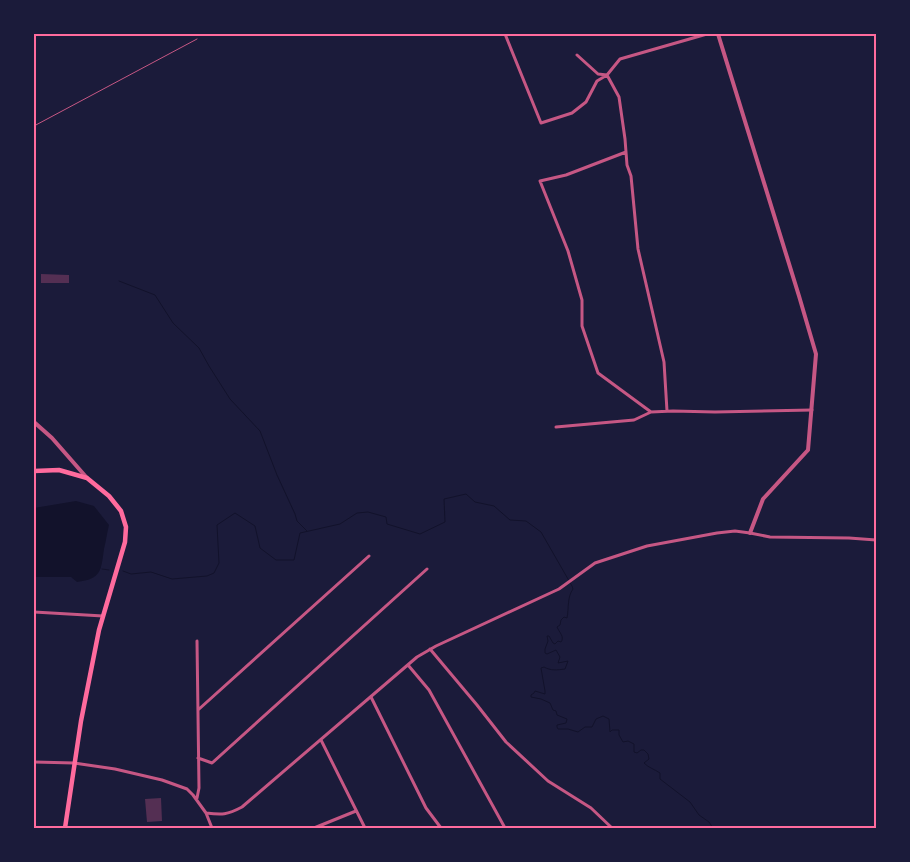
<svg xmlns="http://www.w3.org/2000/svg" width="910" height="862" font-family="Roboto,sans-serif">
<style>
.water{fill:#12122b}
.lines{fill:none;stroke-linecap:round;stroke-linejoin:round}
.stream{stroke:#12122b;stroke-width:1}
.building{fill:#542f53}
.service{stroke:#c65784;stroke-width:1}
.minor{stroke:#c65784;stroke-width:3}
.tertiary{stroke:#c65784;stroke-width:4}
.secondary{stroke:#ff6b9d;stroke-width:4.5}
.neatline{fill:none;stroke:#ff6b9d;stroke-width:2}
</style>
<rect width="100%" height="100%" fill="#1b1b3a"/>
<path class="water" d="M76,501l18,5 15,19c-2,8 -3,16 -5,24 -3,21 -2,30 -27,33l-6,-5h-37v-69z"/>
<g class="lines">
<path class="stream" d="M119,281l36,14 18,28 26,25 10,18 21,33 30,32 17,44 18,39 2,7 10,10
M102,569l7,1
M123,571l8,3 20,-2 21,7 35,-3 7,-3 5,-10 -2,-38 18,-12 20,13 5,22 16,12h18l6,-27 40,-9 17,-11 11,-1 18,5 1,7 33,10 25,-12 -1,-23 22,-5 9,8 19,4 16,14 16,1 15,11 31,54 1,3c-6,8 -4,19 -6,29l-3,-1 -3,3 -1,5 -3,2c2,5 8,10 4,15l-3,-1 -3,3 -2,-1 -4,-7h-2l1,5 -3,8v4l2,1 9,-4 4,7 -2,6 10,-2 -3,8c-8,1 -14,2 -21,-2l-3,1 4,23v3l-10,-3 -1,2 -3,2v2l10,2 9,4 3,7 3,1 1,4 10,4 -1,4 -9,2v2l1,2h10l10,3 7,-5h7l4,-8 7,-3 6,3 1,13 2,-2h7v5l4,7 5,-1 6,3v8l3,1 4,-3h3l4,4 1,5 -5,4c5,5 10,6 16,10v6l30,23 9,13 10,7 4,6"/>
</g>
<path class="building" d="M41,274l28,1v8h-28z
M161,798l1,23 -15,1 -2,-23z"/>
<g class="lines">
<path class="service" d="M34,126l163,-87"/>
<path class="minor" d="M505,34l36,89 31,-10 14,-11 11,-21 10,-6 13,-16 87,-25
M577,55l21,19 9,1 12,22 6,42 2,26 4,11 7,73 26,113 3,49
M626,152l-60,23 -26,6 28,70 14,49v26l16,47 53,39 22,-1 42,1 97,-2
M556,427l78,-7 17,-8
M34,612l69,4
M430,649l47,56 29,37 42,39 43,27 21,20
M408,665l21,25 76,138
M371,697l55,111 15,20
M198,710l171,-154
M321,740l44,88
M198,758l14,5 215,-194
M34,762l40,1 41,6 47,11 25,9 6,6 13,18c16,2 21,2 36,-6l175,-150 19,-11 123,-57 36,-26 52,-17 70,-13 18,-2 15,2 20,4 79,1 27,2
M197,798l2,-10 -2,-147
M206,813l6,15
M314,828l42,-17"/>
<path class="tertiary" d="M718,34l81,262 17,58 -8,96 -45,49 -13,34
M34,422l18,16 35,40"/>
<path class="secondary" d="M34,471l25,-1 28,8 22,18 12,15 5,16 -1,15 -26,88 -18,91 -16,107"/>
</g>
<rect width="910" height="862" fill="none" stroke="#1b1b3a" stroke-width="70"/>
<rect x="35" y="35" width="840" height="792" class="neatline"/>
</svg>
